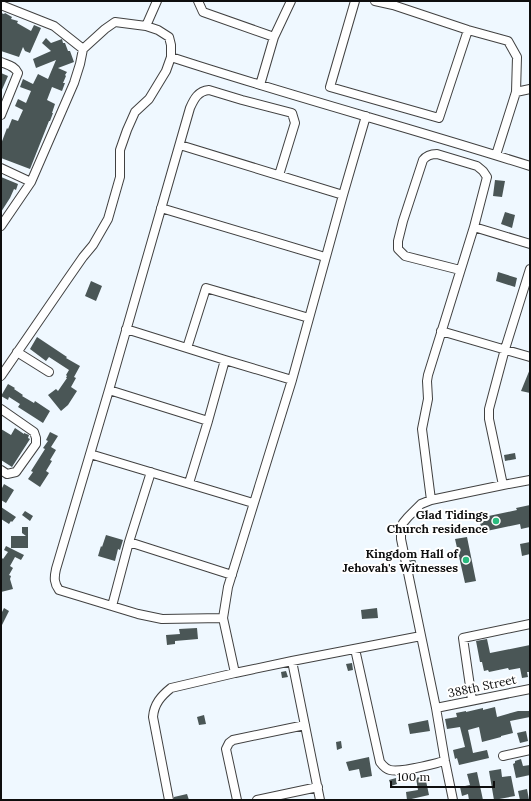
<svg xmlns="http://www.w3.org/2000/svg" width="531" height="801" font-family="Lora,serif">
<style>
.building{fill:#4a5656}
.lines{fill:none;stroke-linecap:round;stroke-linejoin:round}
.minor-casing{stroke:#414141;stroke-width:10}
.minor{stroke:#fff;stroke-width:8}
.poi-dot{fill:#29bb7e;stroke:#fff;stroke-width:1.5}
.labels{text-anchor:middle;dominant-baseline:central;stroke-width:4;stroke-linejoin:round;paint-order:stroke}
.poi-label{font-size:12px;font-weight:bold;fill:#0e0e0e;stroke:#fff;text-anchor:end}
.street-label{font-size:12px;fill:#0e0e0e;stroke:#fff}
</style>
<rect width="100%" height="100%" fill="#eff8ff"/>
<path class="building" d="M1,13l3,1 1,-1 7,4 -1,2 7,2 -1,2 14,8 3,-6 7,3 -11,25 -5,-2 -2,-4 -4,10 -18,-6z
M46,38l5,5 11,-4 1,4h2l3,8h2l4,11 -16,6 9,4 -2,3 1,1 -3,7h2l-3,8 -10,-4 -5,13 8,4 -3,9h1l-3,8h-1l-19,48 -29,-11v-14l6,-16 1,1 4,-10 6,2 5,-11 -8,-4 3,-7 8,4 5,-12 -11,-4 3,-8 10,5 5,-10 10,5 8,-19 -20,8 -3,-9 18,-8 -9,-8z
M1,73l7,3 -7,16z
M1,177l17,7 -2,6 -2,-1 -4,9 -9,14z
M495,180l10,1 -3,16 -9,-1z
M505,212l10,3 -3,13 -11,-4z
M498,272l19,6 -2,9 -19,-6z
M91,281l11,5 -6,15 -11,-5z
M37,337l30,20 -1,1 14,8 -6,11 2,1 -5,9 6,4 -9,14 -7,6 -13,-16 8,-6 2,2 9,-13h-1l1,-2 -1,-1 3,-5 -20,-13 -3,4 -16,-12z
M530,369v24l-9,-2z
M8,384l7,4 -1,1 9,6 -1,1 12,7 1,-2 15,10 -7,12 -25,-16 2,-3 -11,-7 -1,3 -7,-4z
M15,428l9,6v-1l5,2 -1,3 2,1 -18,28 -11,-7v-31l10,6z
M50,432l8,4 -7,11 5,3 -6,10 2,1 -6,10 3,2 -9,14 -12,-8 5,-7 -2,-1 14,-22 -2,-1 5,-7 -2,-1z
M515,453l1,6 -11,2 -1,-6z
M4,484l10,6 -8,13 -5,-3v-10z
M530,505v22l-9,2 -1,-5 -38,8 -3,-14 38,-8 -1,-2z
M1,507l15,10 -4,5 -1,-1 -2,3 -8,-5z
M25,511l8,5 -3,5 -8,-6z
M22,527h6v21h-17v-12h15l-4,-3z
M106,535l17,5 -3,10 -2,-1 -3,12 -17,-5 3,-10 1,1z
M467,537l9,44 -11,2 -10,-44z
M530,542v12l-8,2 -2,-12z
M6,546l18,9 -3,5 -6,-3 -5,9 3,2 -4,7 2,1 -1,3 3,10 -12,3v-35l2,2 5,-7 -4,-2z
M415,559l3,9 -5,1 -2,-9z
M4,608l5,3 -8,16v-13z
M377,608l1,10 -16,1 -1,-9z
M197,628l1,11 -23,2v3l-8,1 -1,-10 14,-1 -1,-5z
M487,639l3,14 40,-8v27h-3l1,5 -6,1 -2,-10 -11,2 -1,-2 -19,4 -1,-2 -4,1 -2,-9h-2l-4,-21z
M352,663l1,7 -5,1 -2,-7z
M286,671l2,6 -6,1 -1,-6z
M495,707l2,10 21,-6h12v6l-20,4 3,12 -12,3v1l-19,5 -3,-15 -11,3 5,23 14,-3 2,8 -30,7 -2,-7 -2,1 -2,-9 12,-3 -5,-20 -13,2 -2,-10 12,-2 -1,-4 10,-2v1l17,-4v2z
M204,715l2,9 -7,1 -2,-8z
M428,720l2,11 -20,3 -2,-10z
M526,731l2,10 -8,2 -3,-10z
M341,741l1,7 -5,2 -1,-8z
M369,757l3,19 -11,2 -2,-9 -10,2 -3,-9z
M521,759l2,7 7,-1v10l-14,3 -3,-14 2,-1v-2z
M501,769l1,8 9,-1 4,20 -21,4 -5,-29z
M477,772l6,28h-14l-1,-6 -6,2 -2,-9 10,-2 -3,-11z
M425,776l4,19 -22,5 -1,-8 12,-2 -2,-12z
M396,778l1,6 -6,2 -2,-6z
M527,789l2,11h-9l-2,-9z
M187,794l2,6h-15v-3z"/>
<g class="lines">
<defs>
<path id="minor" d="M198,1l5,11 71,25
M355,1l-25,86 109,31 29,-88
M375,1l18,4 75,25 40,11 9,16 -1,35 -20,63
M1,5l53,21 29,23
M146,26l11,-25
M171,57c119,39 240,71 359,109
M1,62c7,3 14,4 17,11l-17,42
M260,85l14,-48 17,-36
M516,92l14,-3
M180,145l163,50
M1,168l30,14
M161,208l164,49
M1,226l30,-44 43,-99 6,-19 3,-15 22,-20 10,-7 31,4 12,4 11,7 2,8v12l-5,14 -17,28 -14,13 -8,18 -7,20v27l-12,42 -15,26 -10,12 -16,23 -66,96
M474,227l56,17
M126,329l99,31 67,20
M441,331l89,26
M187,348l19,-60 103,30
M17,352l32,20
M109,390l99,31
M1,409l33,23 2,6v6l-20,28 -9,2 -6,-4
M90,454l163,49
M189,483l19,-62 17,-61
M503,485l-14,-66v-10l16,-60 25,-80
M431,500l-9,-71 6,-30 -1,-18 1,-6 46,-148 13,-50 -4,-6 -6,-5 -40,-12c-6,0 -11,2 -14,6l-20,61 -5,20v8l7,7 55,14
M129,542l103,33
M112,606l17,-64 22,-70
M223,618l-61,1 -24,-5 -79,-24c-5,-7 -5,-12 -3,-21l53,-179 81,-282c4,-9 8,-17 19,-18l33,10 50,13 3,10 -16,52
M355,649l25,113c3,4 6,7 10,8 11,3 42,-6 55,-9
M292,661l28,139
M235,673l-12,-55 5,-31 64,-207 51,-185 23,-79
M472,700l-9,-62 67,-14
M436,708l94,-19
M503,756l27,-6
M169,800l-16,-83c1,-13 8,-21 18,-29l64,-15 57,-12 129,-25
M237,800l-11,-51 3,-6 4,-3 72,-15
M257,800l61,-13
M453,800l-8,-39 -9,-53 -35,-169v-11l2,-5 5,-6 13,-13 10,-4 72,-15 27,-5"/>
</defs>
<use href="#minor" class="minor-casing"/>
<use href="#minor" class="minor"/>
</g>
<g class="poi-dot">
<circle cx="496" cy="521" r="4"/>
<circle cx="466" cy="560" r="4"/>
</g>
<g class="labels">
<g class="poi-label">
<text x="488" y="514">Glad Tidings<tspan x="488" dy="14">Church residence</tspan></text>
<text x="458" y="553">Kingdom Hall of<tspan x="458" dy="14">Jehovah's Witnesses</tspan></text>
</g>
<g class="street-label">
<text transform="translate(482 686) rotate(-12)">388th Street</text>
</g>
</g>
<rect width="531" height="801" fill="none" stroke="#0e0e0e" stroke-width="4"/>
<path d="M391 781v6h103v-6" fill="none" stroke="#0e0e0e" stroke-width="2"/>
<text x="397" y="781" font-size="12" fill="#0e0e0e" stroke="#ffffff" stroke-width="3" paint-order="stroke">100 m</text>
</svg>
